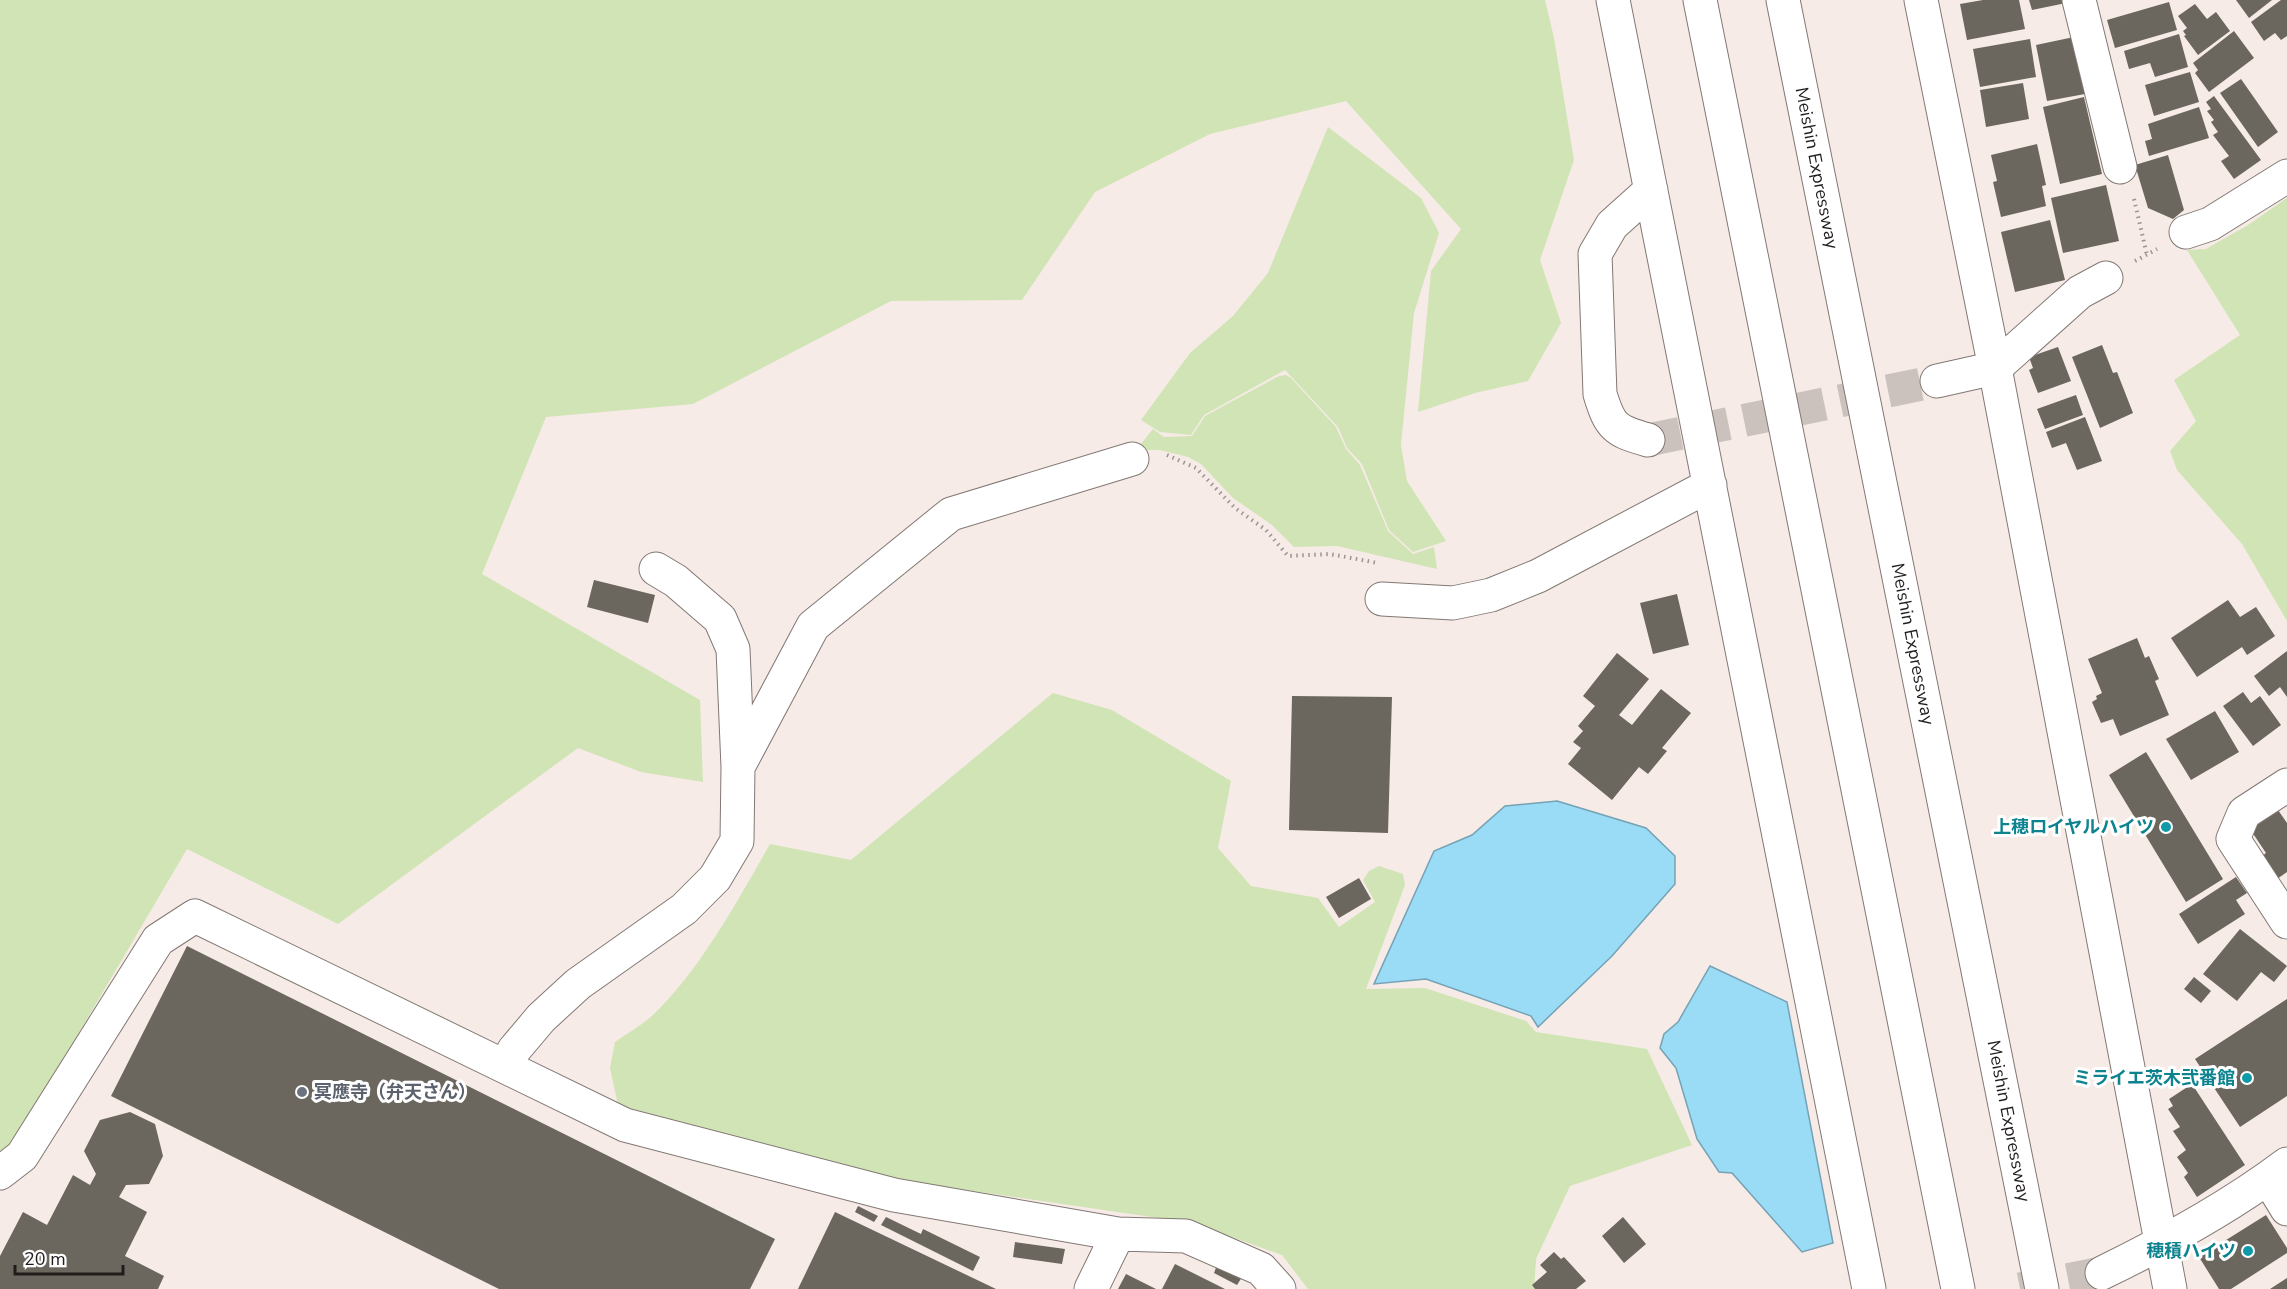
<svg xmlns="http://www.w3.org/2000/svg" width="2287" height="1289" font-family="'Nunito Sans','Noto Sans JP',sans-serif">
<style>
.green{fill:#d1e4b5}
.water{fill:#9adbf6;stroke:#75a2b4;stroke-width:1.5}
.building{fill:#6b665e}
.lines{fill:none;stroke-linecap:round;stroke-linejoin:round}
.minor-tunnel{stroke:#cbc2bd;stroke-width:33;stroke-dasharray:33 16;stroke-linecap:butt}
.minor-casing{stroke:#827874;stroke-width:35}
.highway-casing{stroke:#827874;stroke-width:35}
.path{stroke:#9c9491;stroke-width:4;stroke-dasharray:1.5 4.5;stroke-linecap:butt}
.minor{stroke:#fff;stroke-width:33}
.highway{stroke:#fff;stroke-width:33}
.culture-dot{fill:#0f9aa8;stroke:#fff;stroke-width:2}
.worship-dot{fill:#6b7280;stroke:#fff;stroke-width:2}
.labels{text-anchor:middle;dominant-baseline:central;stroke-width:6;stroke-linejoin:round;paint-order:stroke}
.street-label{font-size:18px;fill:#201c1b;stroke:#fff}
.culture-label{font-size:18px;font-weight:bold;fill:#0d838f;stroke:#fff;text-anchor:end}
.worship-label{font-size:18px;font-weight:bold;fill:#5b616d;stroke:#fff;text-anchor:start}
</style>
<rect width="100%" height="100%" fill="#f6ebe6"/>
<path class="green" d="M0,0h1545l9,38 20,122 -34,100 21,63 -33,58 -53,12 -57,19 13,-141 30,-42 -115,-128 -136,33 -115,58 -73,108 -131,1 -198,103 -147,13 -64,157 218,126 3,82 -62,-10 -63,-24 -240,176 -151,-75 -187,318z
M1328,127l93,71 18,35 -25,80 -13,132 6,36 39,60 -33,11 -24,-22 -27,-66 -15,-16 -9,-21 -53,-57 -81,45 -13,20 -31,-3 -19,-12 49,-67 43,-37 35,-43z
M2287,198v423l-45,-77 -65,-74 -7,-19 26,-30 -22,-41 66,-45 -53,-85 19,-1 42,-24z
M1286,375l5,3 45,49 10,22 14,16 28,66 25,23 21,-7 3,22 -100,-23 -43,1 -22,-22 -39,-27 -32,-34 -13,-7 -28,-7h-15l-13,5 21,-26 11,8 28,-1 13,-20 74,-40z
M1053,693l59,17 119,71 -13,67 33,38 67,12 21,29 36,-25 -12,-22 6,-9 10,-5 24,8 2,11 -39,104 59,-1 101,33 10,11 111,17 45,96 -122,41 -34,73 -2,30h-226l-26,-34 -89,-32 -289,-42 -286,-76 -8,-37 5,-26c13,-9 27,-17 38,-27 47,-45 85,-115 117,-171l81,16z"/>
<path class="water" d="M1557,801l89,27 29,28v28l-63,72 -74,71 -7,-11 -105,-37 -52,5 60,-133 38,-16 33,-29z
M1710,966l77,36 46,241 -31,9 -70,-79 -13,-1 -22,-33 -21,-71 -16,-20 4,-14 14,-12z"/>
<path class="building" d="M1983,0h36l6,29 -58,11 -7,-36z
M2029,0h37v3l-34,7z
M2236,0h36l-23,18z
M2281,0h6v36l-6,4 -6,-7 -11,8 -13,-19z
M2169,2l8,28 -62,18 -8,-28z
M2195,4l12,15 9,-7 14,19 -32,24 -14,-19 2,-1 -3,-4 4,-3 -9,-12z
M2234,31l20,27 -45,34 -14,-19 3,-3 -5,-7z
M2179,34l9,33 -33,10 -5,-14 -21,6 -5,-18z
M2074,37l11,57 -38,7 -11,-56z
M2030,39l6,38 -56,10 -7,-38z
M2190,72l9,30 -45,14 -9,-31z
M2241,79l37,53 -20,15 -38,-54z
M2023,83l6,36 -43,8 -6,-37z
M2214,96l47,64 -27,19 -13,-18 8,-5 -16,-21 5,-3 -7,-10 3,-2 -7,-9 4,-2 -5,-7z
M2084,97l18,77 -42,10 -17,-77z
M2199,107l10,31 -60,18 -4,-15 7,-2 -4,-15z
M2037,144l9,41 -4,1 4,20 -45,11 -8,-35 4,-1 -6,-26z
M2168,155l16,55 -11,9 -25,-11 -13,-43z
M2106,185l13,56 -56,12 -12,-55z
M2050,220l15,60 -50,12 -14,-60z
M2102,345l11,28 4,-1 16,41 -33,15 -28,-71z
M2058,347l13,34 -33,12 -9,-23 4,-2 -4,-11z
M2076,395l7,20 -38,14 -8,-20z
M2085,417l17,44 -25,9 -11,-27 -14,5 -6,-16z
M594,580l61,15 -7,28 -61,-16z
M1677,594l12,51 -36,9 -13,-51z
M2228,600l12,17 16,-10 19,29 -28,19 -5,-8 -45,30 -26,-39z
M2137,638l8,20 4,-2 10,23 -4,2 14,34 -49,21 -7,-17 -12,4 -9,-21 5,-3 -1,-3 6,-3 -14,-34z
M2287,651v46l-7,-10 -11,9 -15,-20z
M1617,653l32,26 -30,36 13,10 29,-36 30,24 -29,35 5,3 -19,23 -9,-7 -27,33 -44,-36 13,-16 -8,-6 10,-11 -5,-5 17,-20 -12,-10z
M2243,692l8,11 9,-7 21,29 -28,21 -30,-40z
M1292,696l100,1 -4,136 -99,-3z
M2215,711l24,41 -48,28 -25,-41z
M2146,752l77,127 -37,23 -77,-127z
M2278,810l9,13v49l-10,7 -15,-23 4,-3 -16,-24z
M2236,877l11,16 -11,7 9,14 -47,30 -19,-30z
M1359,878l12,21 -32,19 -13,-21z
M2240,929l47,37 -13,16 -13,-10 -24,29 -34,-27z
M187,946l588,293 -25,50h-251l-388,-193z
M2194,977l17,14 -10,12 -17,-14z
M2287,999v97l-47,31 -45,-68z
M2192,1084l53,81 -48,32 -13,-20 4,-4 -11,-16 9,-7 -13,-19 7,-4 -12,-18 5,-3 -4,-7z
M130,1112l25,12 8,32 -14,28 -23,1 -7,12 28,15 -22,44 39,20 -6,13h-158v-33l23,-44 24,13 26,-50 17,10 6,-11 -12,-23 16,-31z
M858,1206l20,10 -4,6 -19,-10z
M835,1212l161,77h-198z
M2266,1215l21,33v5l-56,36h-12l-20,-32z
M886,1217l35,17 2,-5 57,28 -7,14 -92,-46z
M1623,1217l23,27 -22,19 -22,-27z
M1015,1242l50,7 -3,15 -49,-7z
M1554,1252l7,7 3,-2 22,24 -10,8h-41l-3,-4 15,-13 -7,-7z
M1175,1264l50,25h-63z
M1217,1265l25,12 -5,8 -23,-12z
M1126,1274l30,15h-38z
M2287,1278v11h-17z"/>
<g class="lines">
<path class="minor-tunnel" d="M1648,440l289,-59
M2020,1289l82,-16"/>
<defs>
<path id="minor" d="M1613,0l256,1289
M1921,0l74,368 175,921
M2079,0l41,167
M2186,232l24,-8 77,-48
M1937,381l58,-13 85,-76 26,-14
M1648,440c-33,-9 -38,-13 -48,-46l-5,-140 17,-29 39,-35
M1382,599l71,4 38,-8 47,-19 172,-91
M738,767l75,-141 138,-112 181,-55
M2287,785l-43,28 -11,26 54,83
M506,1066l8,-16 27,-32 37,-34 106,-75 31,-31 22,-37 1,-74 -5,-118 -13,-30 -44,-38 -20,-12
M0,1173l22,-17 136,-216 37,-24 430,209 269,70 224,39 68,2 75,33 18,20
M2268,1178l19,31
M2102,1273c64,-31 128,-66 185,-109
M1091,1289l27,-55"/>
<path id="highway" d="M1700,0l258,1289
M1783,0l259,1289"/>
</defs>
<use href="#minor" class="minor-casing"/>
<use href="#highway" class="highway-casing"/>
<path class="path" d="M2134,199l13,56
M2135,261l22,-12
M1167,455l29,13 39,40 31,22 22,26 42,-2 48,9"/>
<use href="#minor" class="minor"/>
<use href="#highway" class="highway"/>
</g>
<g class="culture-dot">
<circle cx="2166" cy="827" r="6"/>
<circle cx="2247" cy="1078" r="6"/>
<circle cx="2248" cy="1251" r="6"/>
</g>
<circle class="worship-dot" cx="302" cy="1092" r="6"/>
<g class="labels">
<g class="street-label">
<text transform="translate(1817 168) rotate(79)">Meishin Expressway</text>
<text transform="translate(1913 644) rotate(79)">Meishin Expressway</text>
<text transform="translate(2009 1121) rotate(79)">Meishin Expressway</text>
</g>
<g class="culture-label">
<text x="2154" y="827">上穂ロイヤルハイツ</text>
<text x="2235" y="1078">ミライエ茨木弐番館</text>
<text x="2236" y="1251">穂積ハイツ</text>
</g>
<g class="worship-label">
<text x="314" y="1092">冥應寺（弁天さん）</text>
</g>
</g>
<path d="M15 1265v9h108v-9" fill="none" stroke="#201c1b" stroke-width="3"/>
<text x="24" y="1265" font-size="18" fill="#201c1b" stroke="#ffffff" stroke-width="4.5" paint-order="stroke">20 m</text>
</svg>
